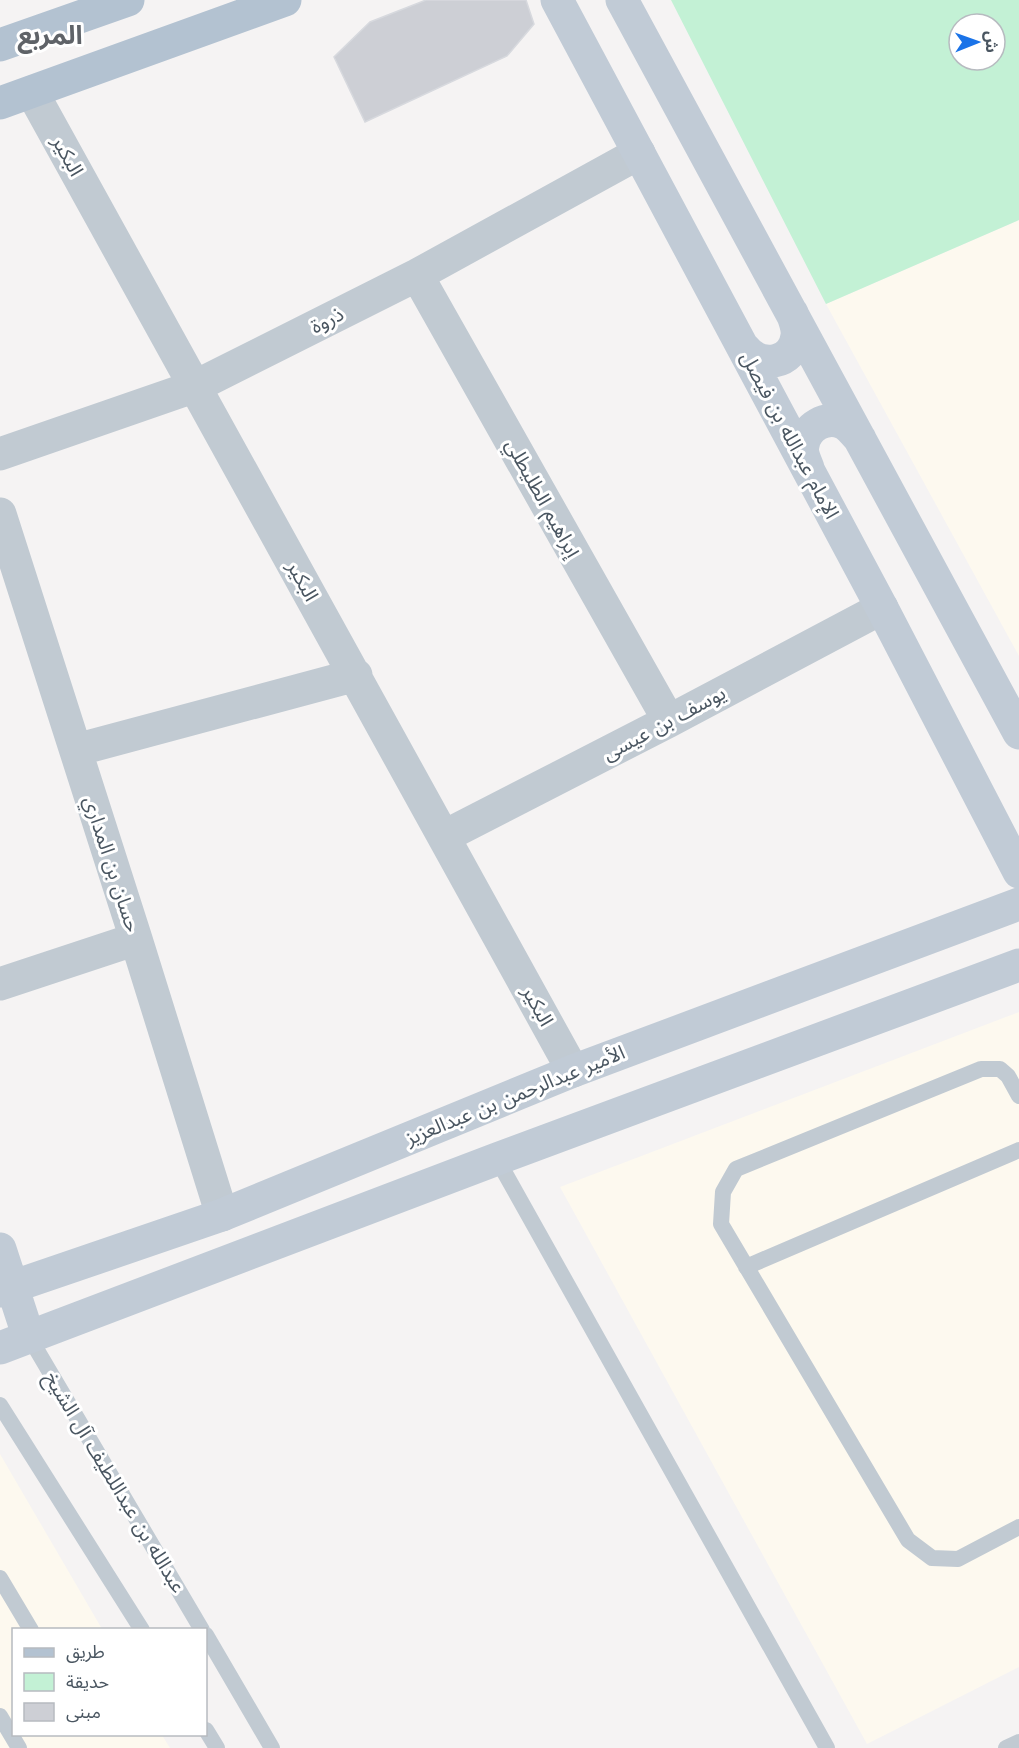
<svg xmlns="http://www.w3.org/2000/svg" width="1019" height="1748" font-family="'Work Sans','Noto Sans Arabic',sans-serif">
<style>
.commercial{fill:#fdf9ef}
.green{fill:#c3f1d5;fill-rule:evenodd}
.building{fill:#cdcfd5;stroke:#d7d9de;stroke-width:1.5}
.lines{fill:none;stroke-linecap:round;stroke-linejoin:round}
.lane{stroke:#c1cad2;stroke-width:16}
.street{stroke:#c1cad2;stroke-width:33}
.secondary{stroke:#c1cbd6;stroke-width:33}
.primary{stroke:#b3c2d1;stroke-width:33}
.labels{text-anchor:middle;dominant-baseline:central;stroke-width:6;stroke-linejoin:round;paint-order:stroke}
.street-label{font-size:20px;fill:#4a5661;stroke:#fff}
.district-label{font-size:26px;font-weight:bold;fill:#5f6368;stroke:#fff}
</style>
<rect width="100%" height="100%" fill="#f5f3f3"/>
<path class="commercial" d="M1019,220v436l-193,-352z
M1019,1012v655l-152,77 -307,-557z
M0,1454l102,175 -88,1v104l148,1 8,13h-170z"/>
<path class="green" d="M671,0h348v220l-193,84zM959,24h36v36h-36z"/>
<path class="building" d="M426,0h100l8,24 -27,32 -142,66 -31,-65 36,-35z"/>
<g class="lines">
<path class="lane" d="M1019,1096l-11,-20 -8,-7h-19l-245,100 -13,23 -2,32 187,316 24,18 26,1 61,-32
M497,1159l330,589
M746,1267l273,-117
M28,1335l174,295
M0,1405l142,225
M0,1578l31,52
M206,1635l66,113
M0,1716l19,32
M206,1730l11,18
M1006,1748l13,-6"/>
<path class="street" d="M32,92l541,979
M417,275l252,446
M0,454l196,-68 221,-111 222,-122
M0,514l136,425 86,276
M76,750l280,-75
M445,836l224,-115 213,-113
M0,984l136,-45"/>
<path class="secondary" d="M557,0l325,608 137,264
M622,0l397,733
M744,348c16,21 49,17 53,-12 1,-8 -2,-15 -5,-23
M808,468c-3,-8 -7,-15 -5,-23 3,-18 23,-30 40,-22 7,3 12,11 17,16
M0,1249l28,86
M0,1291l222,-76 351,-144 446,-167
M0,1348l497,-189 522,-194"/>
<path class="primary" d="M0,45l128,-45
M0,103l285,-103"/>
</g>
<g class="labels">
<g class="street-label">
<text transform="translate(68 156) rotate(61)">البكير</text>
<text transform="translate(327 320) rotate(-27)">ذروة</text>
<text transform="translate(790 435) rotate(62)">الإمام عبدالله بن فيصل</text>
<text transform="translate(543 498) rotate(61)">إبراهيم الطليطلي</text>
<text transform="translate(303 581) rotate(61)">البكير</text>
<text transform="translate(664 723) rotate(-28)">يوسف بن عيسى</text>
<text transform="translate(112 864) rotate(72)">حسان بن المداري</text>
<text transform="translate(538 1006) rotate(61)">البكير</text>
<text transform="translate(515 1095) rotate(-22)">الأمير عبدالرحمن بن عبدالعزيز</text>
<text transform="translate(115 1482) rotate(59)">عبدالله بن عبداللطيف آل الشيخ</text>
</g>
<g class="district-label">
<text x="50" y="35">المربع</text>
</g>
</g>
<rect x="12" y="1628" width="195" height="108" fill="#ffffff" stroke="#b7bbc0" stroke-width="1.5"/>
<rect x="24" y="1648" width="30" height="9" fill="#b3c2d1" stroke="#b7bbc0" stroke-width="1.5"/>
<text x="66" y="1658" font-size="18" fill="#4a5661">طريق</text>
<rect x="24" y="1673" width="30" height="18" fill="#c3f1d5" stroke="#b7bbc0" stroke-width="1.5"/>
<text x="66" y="1688" font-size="18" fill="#4a5661">حديقة</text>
<rect x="24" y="1703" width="30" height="18" fill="#cdcfd5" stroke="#b7bbc0" stroke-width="1.5"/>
<text x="66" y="1718" font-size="18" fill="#4a5661">مبنى</text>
<g transform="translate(977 42) rotate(89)"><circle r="28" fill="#ffffff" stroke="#b7bbc0" stroke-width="1.5"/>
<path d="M0-4.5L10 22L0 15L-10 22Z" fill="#1a73e8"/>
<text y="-9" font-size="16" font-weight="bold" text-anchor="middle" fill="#4a5661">ش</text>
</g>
</svg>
